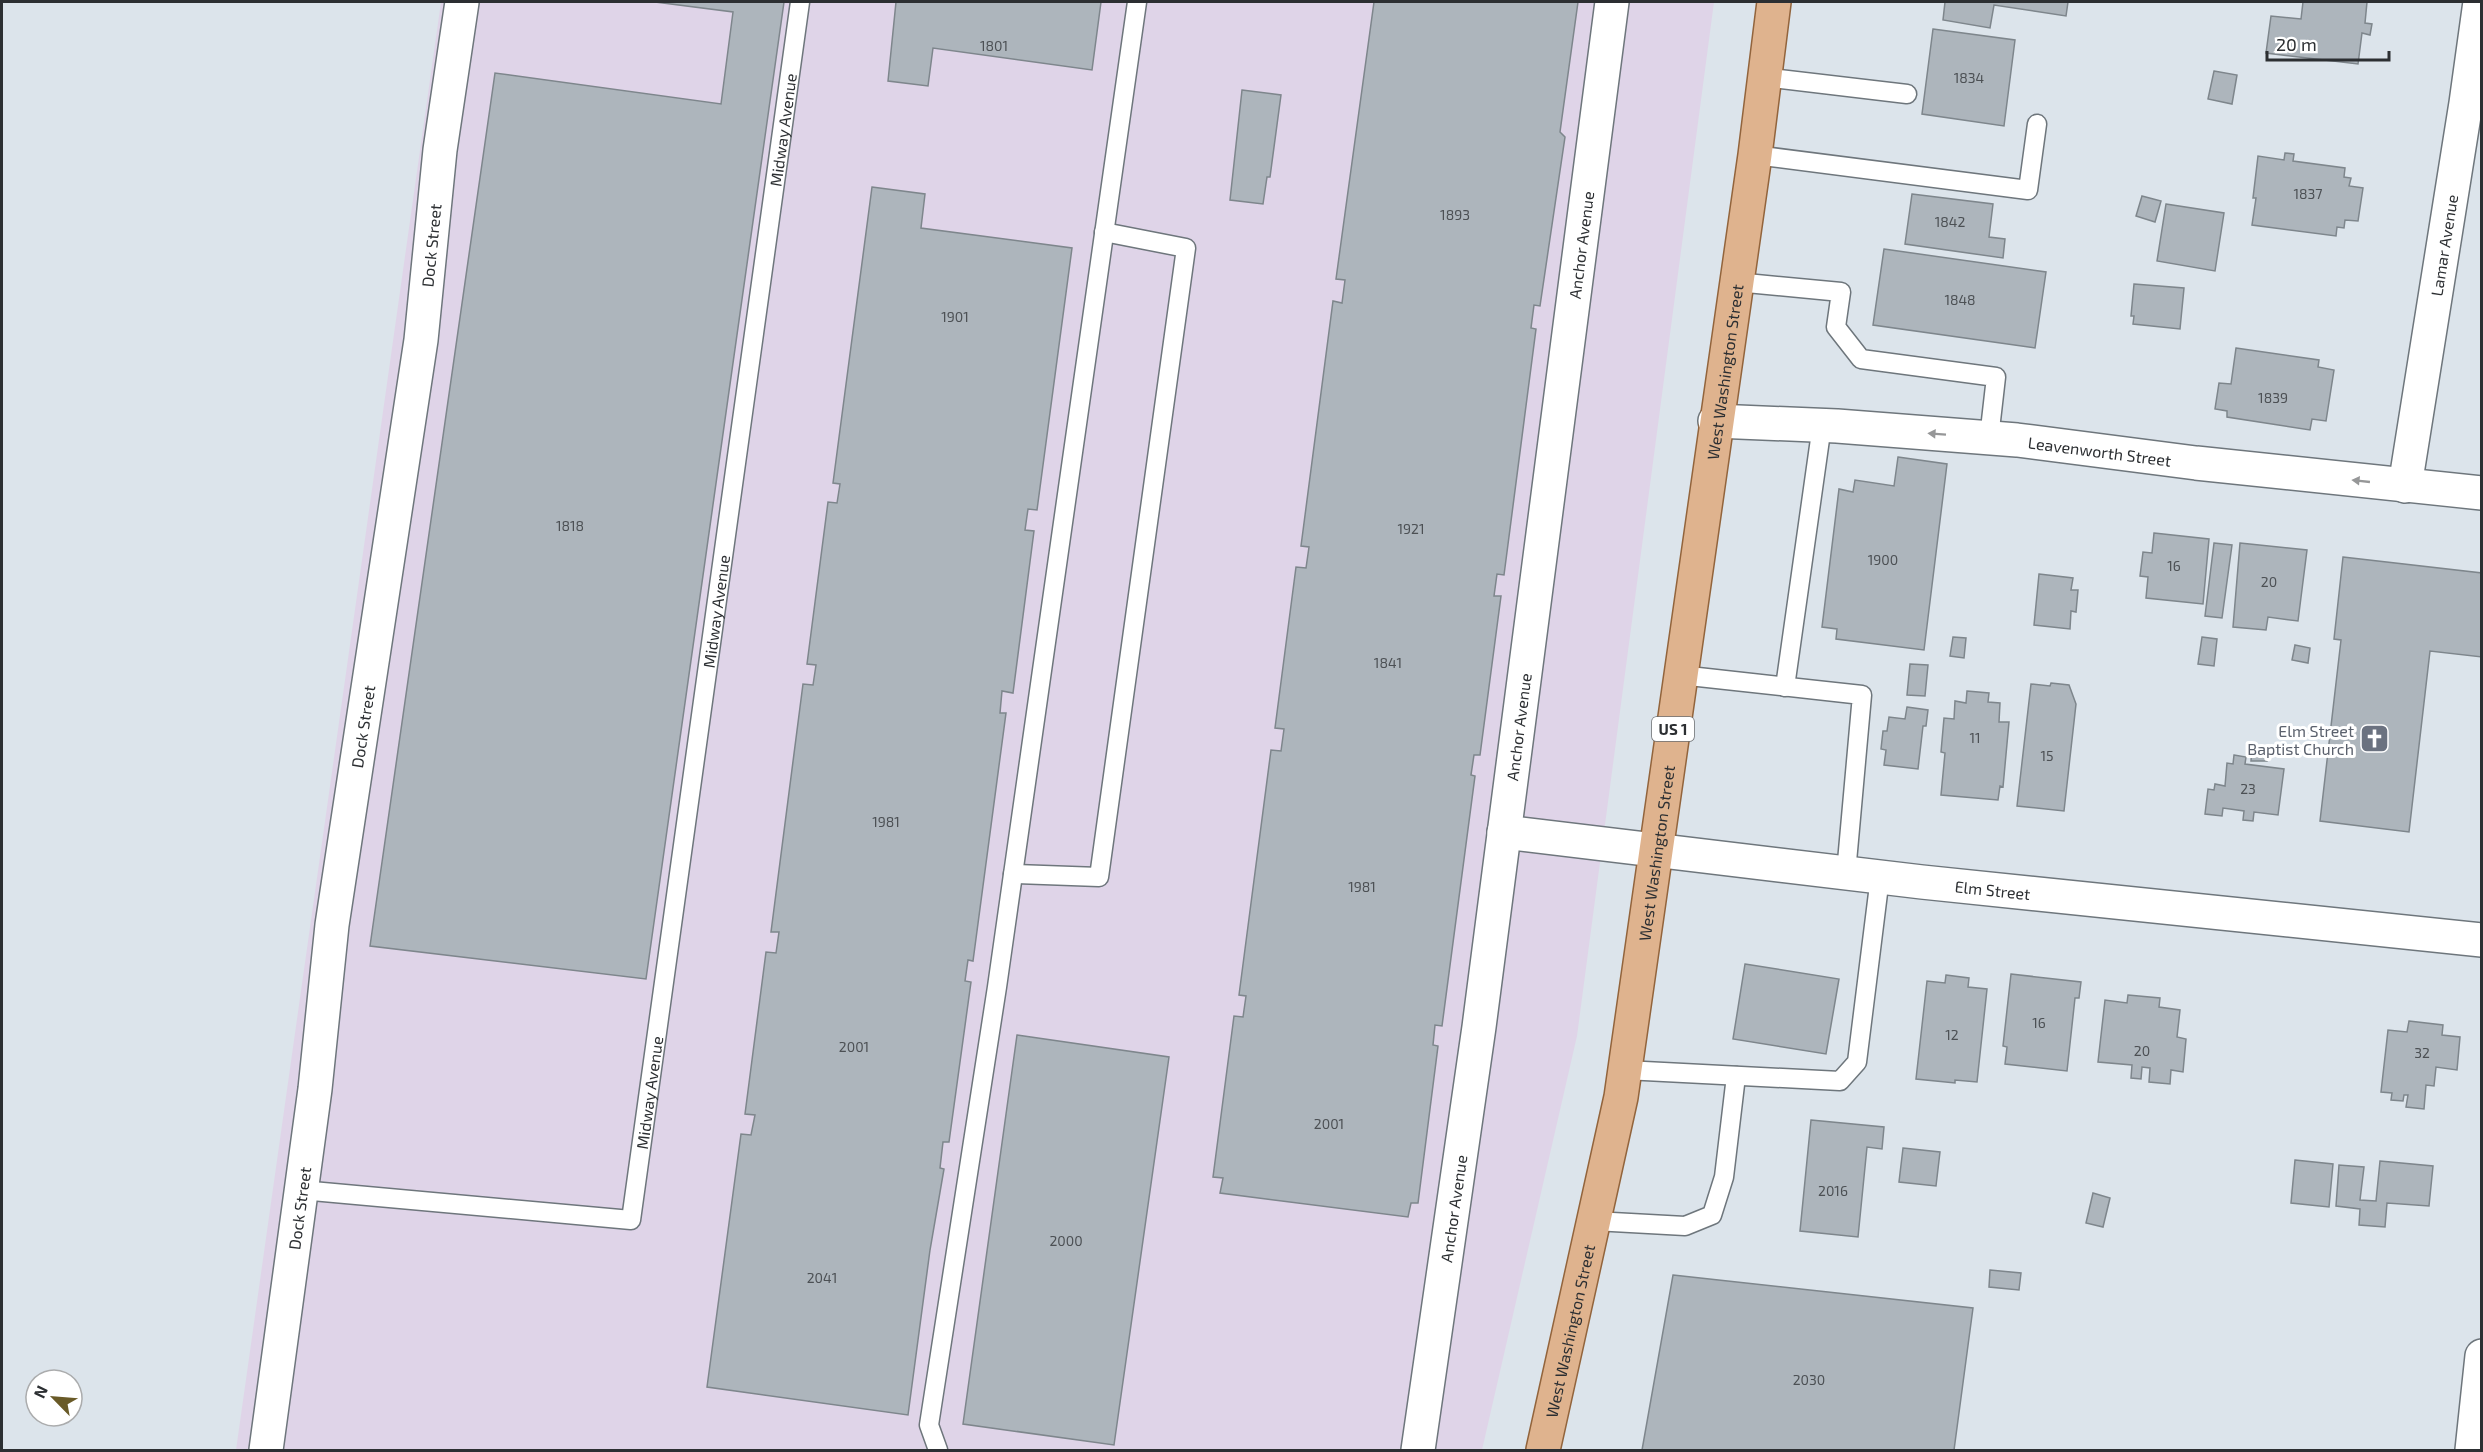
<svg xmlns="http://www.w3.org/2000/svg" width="2483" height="1452" font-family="'Exo 2',sans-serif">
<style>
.industrial{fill:#dfd4e8}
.building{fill:#adb5bc;stroke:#7e868c;stroke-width:1.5}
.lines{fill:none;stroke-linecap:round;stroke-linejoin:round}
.lane-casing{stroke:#6e767c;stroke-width:21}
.street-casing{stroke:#6e767c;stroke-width:36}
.primary-casing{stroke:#92643c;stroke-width:36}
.lane{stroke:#fff;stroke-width:18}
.street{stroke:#fff;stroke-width:33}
.primary{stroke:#dfb38e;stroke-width:33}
.oneway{fill:#969798}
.labels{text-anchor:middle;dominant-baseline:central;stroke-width:6;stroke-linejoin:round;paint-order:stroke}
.number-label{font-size:14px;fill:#4c5054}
.shield{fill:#fff;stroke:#6b6d70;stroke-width:1.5}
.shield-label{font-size:15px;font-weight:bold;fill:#2c2f32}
.street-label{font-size:16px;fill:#2c2f32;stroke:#fff}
.worship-label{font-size:16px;fill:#5b616d;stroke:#fff;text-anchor:end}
</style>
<rect width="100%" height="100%" fill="#dce4eb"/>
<path class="industrial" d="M441,2h1273l-137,1034 -95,414h-1246z"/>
<path class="building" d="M655,2h129l-138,977 -276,-33 125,-873 226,31 12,-92z
M896,2h205l-9,68 -159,-22 -5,38 -40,-5z
M1374,2h204l-18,130 5,5 -25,169 -6,-1 -3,23 5,1 -32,246 -7,-1 -3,22h7l-21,159h-6l-3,20 4,1 -33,250 -7,-1 -2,20 5,1 -20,157h-7l-3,14 -188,-24 3,-15 -10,-1 21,-161 9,1 3,-21 -7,-1 32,-245 10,1 3,-22 -9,-1 21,-161 10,1 3,-21 -8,-1 32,-245 9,2 3,-23 -9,-1z
M1945,2h123l-2,14 -72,-11 -4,23 -47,-8z
M2303,2h64l-2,21 7,1 -2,11 -8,-2 -4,31 -92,-11 5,-37 30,3z
M1933,29l82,11 -11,86 -82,-12z
M2214,71l23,4 -5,29 -24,-5z
M1242,90l39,5 -11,82h-3l-4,27 -33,-4z
M2285,153l9,1 -1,7 52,7 -1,9 7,1 -2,8 14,2 -5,33 -13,-1 -1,8 -7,-1 -1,9 -84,-11 4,-27h-3l5,-42 26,4z
M872,187l53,7 -4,34 151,20 -35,262 -9,-1 -3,21 9,1 -21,162 -11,-2 -2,22h6l-33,248 -5,-1 -3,21 6,1 -22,160h-6l-3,26 4,1 -14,81 -22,165 -201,-28 34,-253 10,1 4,-20 -10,-1 21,-162 10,1 3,-21h-8l32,-248 10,1 3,-20 -9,-1 21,-162 9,1 3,-19 -7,-1z
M1912,194l81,10 -4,33 16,2 -2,19 -98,-14z
M2142,196l19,5 -6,21 -19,-6z
M2166,204l58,9 -9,58 -58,-10z
M1884,249l162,23 -11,76 -162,-23z
M2134,284l50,4 -4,41 -47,-5 1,-8h-3z
M2236,348l83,12 -1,7 16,3 -8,51 -14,-2 -2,11 -83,-13v-6l-12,-2 4,-26 12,1z
M1898,457l49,7 -23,186 -88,-11 1,-10 -15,-2 17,-138 14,3 2,-12 39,6z
M2154,533l55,6 -6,65 -57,-6 2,-21 -8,-1 3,-24 9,1z
M2214,543l18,2 -10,73 -17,-2z
M2240,543l67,7 -9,71 -30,-4 -2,13 -33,-3z
M2343,557l139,16v84l-52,-6 -21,181 -89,-11 21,-181 -7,-1z
M2039,574l34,4 -2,12h7l-2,22 -5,-1 -1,18 -36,-4z
M1953,637l13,1 -2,20 -14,-2z
M2202,637l15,2 -3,27 -16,-2z
M2295,645l15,3 -2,15 -16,-3z
M1910,664l18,1 -3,31 -18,-1z
M2051,683l18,2 7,19 -12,107 -47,-5 14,-122 19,2z
M1967,691l22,2 -1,9 12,1 -1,19h10l-6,65 -3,-1 -2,14 -57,-5 4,-42 -4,-1 3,-34 10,1 1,-18 11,2z
M1907,707l21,3 -2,16h-3l-5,43 -34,-4 2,-15 -5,-1 2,-18h4l2,-14 16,2z
M2252,746h16l-1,15h-16z
M2234,755l12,2 -1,7 39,5 -6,46 -24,-3 -1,9 -10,-1 1,-9 -21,-3 -1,8 -17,-2 3,-25 6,1 1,-6 10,2 2,-23 6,1z
M1745,964l94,15 -13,75 -93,-15z
M2011,974l70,8 -2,16h-4l-8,73 -62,-7 2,-17 -4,-1z
M1946,975l23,3 -1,9 19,2 -10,93 -22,-2v3l-39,-4 11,-98 18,2z
M2128,995l32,3 -1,9 21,3 -3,27 9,2 -3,33 -12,-2 -1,14 -21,-2 1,-14 -8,-1 -1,12 -10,-1 1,-13 -34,-3 7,-62 22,3z
M2409,1021l34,4 -1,10 18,2 -3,33 -21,-3 -2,19 -8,-1 -2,24 -18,-2 2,-12h-4l-1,6 -12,-1 1,-7 -11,-1 7,-62 19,2z
M1017,1035l152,22 -55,388 -151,-21z
M1811,1120l73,7 -2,22 -15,-2 -9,90 -58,-6z
M1903,1148l37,4 -4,34 -37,-4z
M2295,1160l38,4 -4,43 -38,-4z
M2380,1161l53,5 -4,40 -42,-3 -2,24 -26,-2 1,-16 -24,-3 3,-41 25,2 -4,33 16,1z
M2093,1193l17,5 -7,29 -17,-4z
M1990,1270l31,3 -2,17 -30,-3z
M1673,1275l300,33 -19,142h-312z"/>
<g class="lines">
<defs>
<g id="lane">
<path d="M1763,77l144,17"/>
<path d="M1755,155l273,35 9,-66"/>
<path d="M1736,282l105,10 -5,35 25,32 135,18 -7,61"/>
<path d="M1680,675l182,20 -16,178"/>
<path d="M1785,687l37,-262"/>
<path d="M1013,874l86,3 87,-629 -82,-16"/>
<path d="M1625,1070l215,11 17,-19 23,-185"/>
<path id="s1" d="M301,1190l330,30 169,-1218"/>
<path d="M1594,1221l91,5 27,-11 12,-38 12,-101"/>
<path d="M938,1450l-9,-25 68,-438 140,-985"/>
</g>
<g id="street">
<path id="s2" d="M1715,421l122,5 180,14 179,23 286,30"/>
<path id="s3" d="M2405,486l61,-383 14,-101"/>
<path id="s4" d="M1504,832l418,50 560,58"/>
<path id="s5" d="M266,1450l49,-361 17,-164 89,-585 19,-190 22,-148"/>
<path id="s6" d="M1418,1450l61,-423 133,-1025"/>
<path d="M2472,1450l10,-94"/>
</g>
<g id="primary">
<path id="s7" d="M1543,1450l78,-353 134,-942 19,-153"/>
</g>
</defs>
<use href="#lane" class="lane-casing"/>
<use href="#street" class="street-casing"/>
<use href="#primary" class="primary-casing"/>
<use href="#lane" class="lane"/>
<use href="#street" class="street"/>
<use href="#primary" class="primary"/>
</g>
<defs><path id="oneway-solid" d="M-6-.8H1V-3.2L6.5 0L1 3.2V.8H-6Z" transform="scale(1.5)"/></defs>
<g class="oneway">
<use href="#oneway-solid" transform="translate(1937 434) rotate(-176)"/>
<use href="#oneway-solid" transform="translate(2361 481) rotate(-174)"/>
</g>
<defs>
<symbol id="church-square" viewBox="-11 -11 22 22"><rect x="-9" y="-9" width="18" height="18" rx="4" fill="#6b7280" stroke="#fff"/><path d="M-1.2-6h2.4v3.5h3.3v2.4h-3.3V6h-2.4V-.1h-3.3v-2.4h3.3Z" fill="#fff"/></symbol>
</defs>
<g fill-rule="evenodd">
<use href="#church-square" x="2358" y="722" width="33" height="33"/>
</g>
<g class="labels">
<g class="number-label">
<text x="994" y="45">1801</text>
<text x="1969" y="77">1834</text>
<text x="2308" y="193">1837</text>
<text x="1455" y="214">1893</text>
<text x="1950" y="221">1842</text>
<text x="1960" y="299">1848</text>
<text x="955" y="316">1901</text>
<text x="2273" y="397">1839</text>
<text x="570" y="525">1818</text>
<text x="1411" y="528">1921</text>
<text x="1883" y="559">1900</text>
<text x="2174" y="565">16</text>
<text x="2269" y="581">20</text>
<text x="1388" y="662">1841</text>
<text x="1975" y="737">11</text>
<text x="2047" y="755">15</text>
<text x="2248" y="788">23</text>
<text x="886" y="821">1981</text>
<text x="1362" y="886">1981</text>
<text x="2039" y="1022">16</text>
<text x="1952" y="1034">12</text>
<text x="854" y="1046">2001</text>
<text x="2142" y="1050">20</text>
<text x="2422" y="1052">32</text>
<text x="1329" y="1123">2001</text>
<text x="1833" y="1190">2016</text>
<text x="1066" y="1240">2000</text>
<text x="822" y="1277">2041</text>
<text x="1809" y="1379">2030</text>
</g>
<rect class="shield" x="1652" y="717" width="42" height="24" rx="4.5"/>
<g class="shield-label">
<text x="1673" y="729">US 1</text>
</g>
<g class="street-label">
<text stroke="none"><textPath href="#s1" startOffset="1432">Midway Avenue</textPath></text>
<text stroke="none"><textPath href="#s6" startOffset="1216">Anchor Avenue</textPath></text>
<text stroke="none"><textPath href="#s3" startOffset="244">Lamar Avenue</textPath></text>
<text stroke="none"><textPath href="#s5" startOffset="1216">Dock Street</textPath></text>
<text stroke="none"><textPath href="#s7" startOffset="1094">West Washington Street</textPath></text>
<text stroke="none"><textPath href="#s2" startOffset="386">Leavenworth Street</textPath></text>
<text stroke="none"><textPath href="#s1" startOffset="946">Midway Avenue</textPath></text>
<text stroke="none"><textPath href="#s5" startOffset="730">Dock Street</textPath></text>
<text stroke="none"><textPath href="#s6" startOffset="730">Anchor Avenue</textPath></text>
<text stroke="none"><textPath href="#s7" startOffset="608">West Washington Street</textPath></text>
<text stroke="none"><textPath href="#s4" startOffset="492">Elm Street</textPath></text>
<text stroke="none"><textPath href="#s1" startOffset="460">Midway Avenue</textPath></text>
<text stroke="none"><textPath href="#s5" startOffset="244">Dock Street</textPath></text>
<text stroke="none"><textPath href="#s6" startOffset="244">Anchor Avenue</textPath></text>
<text stroke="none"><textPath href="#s7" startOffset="122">West Washington Street</textPath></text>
</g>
<g class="worship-label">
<text x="2354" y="730">Elm Street<tspan x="2354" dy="18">Baptist Church</tspan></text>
</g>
</g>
<rect width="2483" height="1452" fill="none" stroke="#2c2f32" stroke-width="6"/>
<g transform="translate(54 1398) rotate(295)"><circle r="28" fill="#ffffff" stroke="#abacad" stroke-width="1.5"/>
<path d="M0-4.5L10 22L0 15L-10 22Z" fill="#695a27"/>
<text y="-9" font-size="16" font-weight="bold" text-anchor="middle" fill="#2c2f32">N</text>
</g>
<path d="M2267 51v9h122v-9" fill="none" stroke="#2c2f32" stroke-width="3"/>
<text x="2276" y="51" font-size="18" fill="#2c2f32" stroke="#ffffff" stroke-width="4.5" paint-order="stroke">20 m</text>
</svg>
